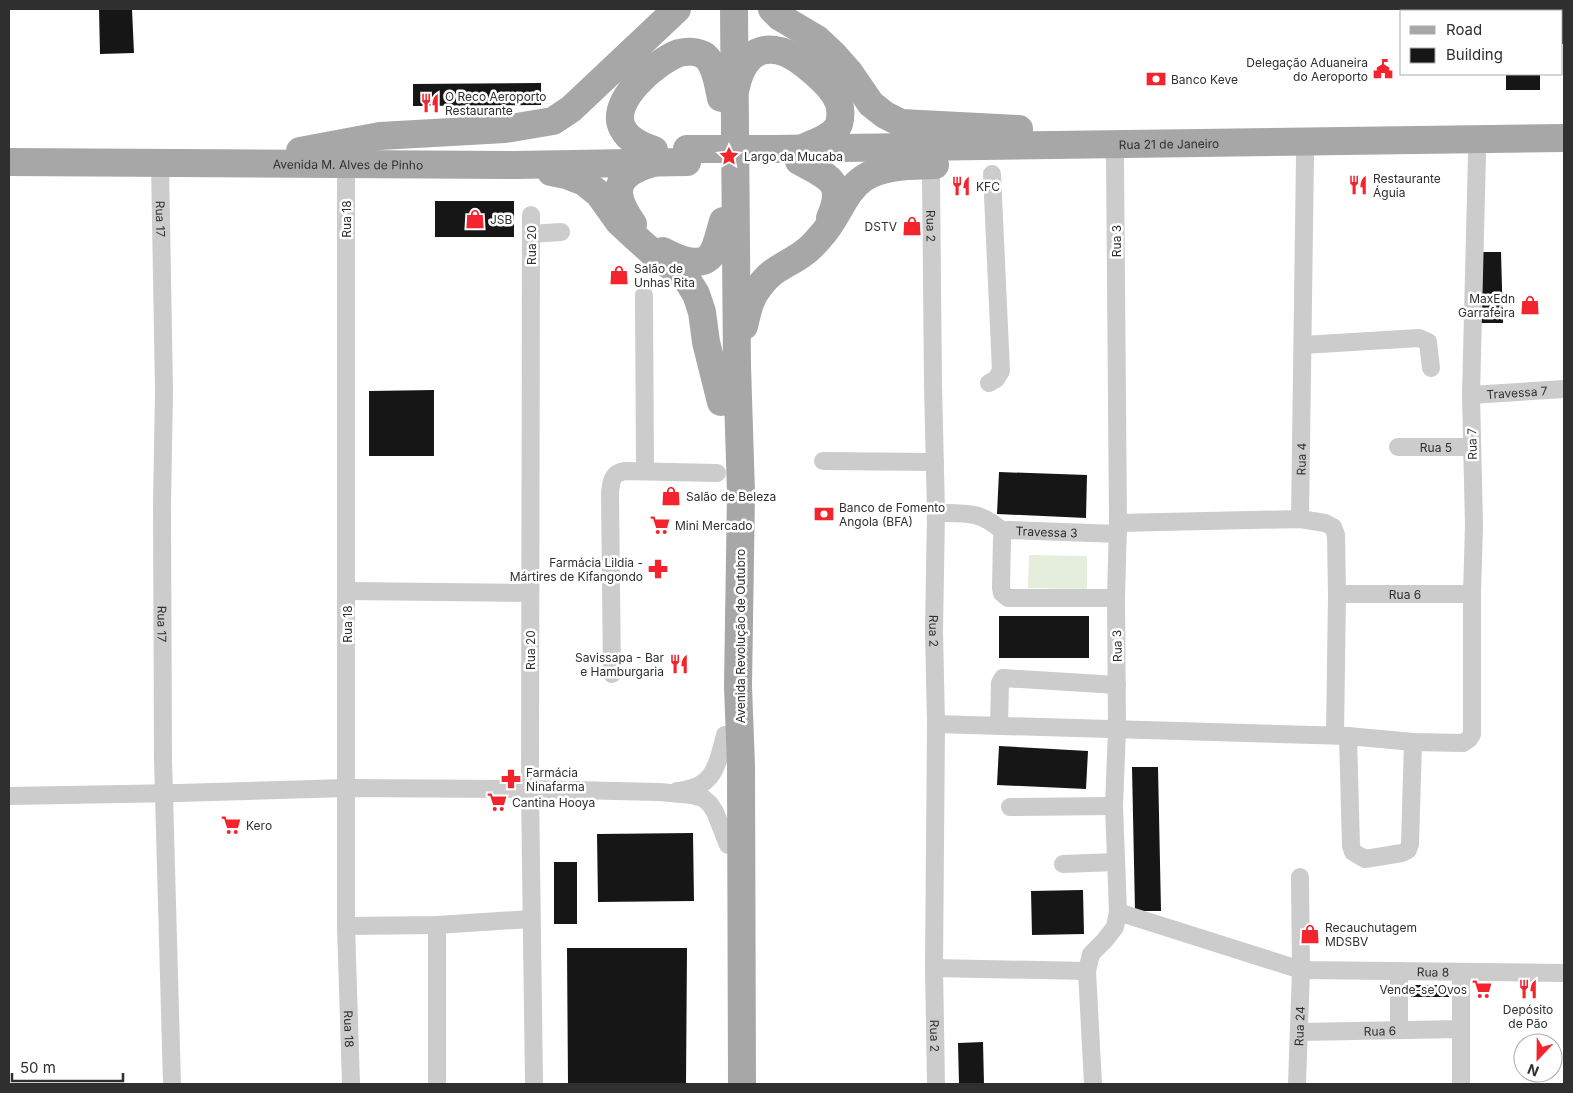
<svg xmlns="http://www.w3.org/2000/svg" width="1573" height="1093" font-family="Inter,sans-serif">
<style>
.green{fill:#e5eddc}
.building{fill:#161616}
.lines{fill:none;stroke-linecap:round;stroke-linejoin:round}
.street{stroke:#ccc;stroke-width:18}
.primary{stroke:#a7a7a7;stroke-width:28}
.primary-bridge{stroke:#a7a7a7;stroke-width:28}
.labels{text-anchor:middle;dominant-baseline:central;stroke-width:5;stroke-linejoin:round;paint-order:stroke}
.poi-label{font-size:12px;fill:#2f2f2f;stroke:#fff;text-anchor:start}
.street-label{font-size:12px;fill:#2f2f2f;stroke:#fff}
</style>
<rect width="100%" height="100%" fill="#fff"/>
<path class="green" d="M1029,555l58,1v33l-59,-1z"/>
<path class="building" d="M99,9h33l2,44 -34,1z
M1504,9h34v2h-34z
M1559,9h5v35h-2v-33h-3z
M1506,74h34v16h-34z
M541,83v22l-128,1v-22z
M435,201h79v36h-79z
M1480,252h21l2,71h-22z
M434,390v66h-65v-65z
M999,472l88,3 -1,43 -89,-4z
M999,616h90v42h-90z
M999,746l89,5 -2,38 -89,-4z
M1132,767h26l3,144h-26z
M693,833l1,68 -96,1 -1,-68z
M554,862h23v62h-23z
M1083,890l1,44 -52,1 -1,-44z
M567,948h120l-1,136h-118z
M1411,985h37l1,12h-38z
M983,1042l1,42h-25l-1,-41z"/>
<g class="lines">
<g class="street">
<path id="s1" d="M160,163l4,227 -2,115 1,254 9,325"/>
<path id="s2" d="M346,164v762l5,158"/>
<path id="s3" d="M931,177l2,207 3,129 -2,118 2,93 -2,244 2,116"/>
<path d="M531,215l-1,574 4,295"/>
<path d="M531,234l30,-2"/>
<path d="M644,295l1,176"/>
<path d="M1303,345l116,-7 9,4 3,26"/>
<path d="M989,383l7,-4 5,-8 -9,-197"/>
<path id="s4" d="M1471,395l93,-6"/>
<path id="s5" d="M1398,447h74"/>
<path d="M823,461l112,1"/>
<path d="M936,513c29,0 47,-2 68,20"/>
<path id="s6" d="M1300,519l5,-364"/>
<path d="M1118,523l182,-4 25,4 8,4 3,8 1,59 -2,141"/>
<path d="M347,591l183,2"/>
<path id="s7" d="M1337,594h135"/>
<path id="s8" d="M1116,598h-108l-6,-5 -1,-5 1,-50 2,-5 4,-3 110,4"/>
<path d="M612,674l-2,-181c1,-12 2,-20 15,-22l92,2"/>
<path d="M936,724l412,12 65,6 50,1 6,-4 3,-5v-140l2,-69 -3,-130 6,-241"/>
<path d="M999,726l1,-43 3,-5 114,7"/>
<path d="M1348,736l3,110 2,6 12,7 37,-6 6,-3 2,-6 3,-102"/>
<path d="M677,791c38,-3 40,-26 48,-56"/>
<path d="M9,796l169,-3 168,-5 184,1 129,3 33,3 11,3 7,6 5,8 13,33"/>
<path d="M1010,807l104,-1"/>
<path d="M1063,864l53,-2"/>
<path id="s9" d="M1118,912l183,58 263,3"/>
<path d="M437,925v156"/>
<path d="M346,926l91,-1 94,-6"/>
<path d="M934,968l153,3 4,-17 14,-14 10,-13 3,-15 -4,-106 3,-76 -1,-132 2,-75 -3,-365"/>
<path d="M1087,971l6,113"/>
<path d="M1399,971v59"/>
<path d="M1461,972v112"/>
<path id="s10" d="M1300,1032l161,-3"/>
<path id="s11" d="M1297,1084l4,-114 -1,-93"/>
</g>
<g class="primary">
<path d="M734,9l3,357 4,127 -3,193 3,80 1,318"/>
<path d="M772,9l8,8 37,22 17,16 15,17 22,32 14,11 16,8 118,6"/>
<path d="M736,87c5,-23 18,-43 44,-36 13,3 27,15 36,23 8,7 18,17 22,27 3,6 3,16 1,23 -5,13 -23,18 -34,23"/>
<path id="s12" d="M773,149l791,-11"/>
<path d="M654,150c-12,-4 -25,-9 -31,-21 -16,-27 34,-68 56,-76 8,-2 19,-2 26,3 11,9 13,29 16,42"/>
<path d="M300,151l80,-15 125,-7 48,-8 18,-12 106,-100"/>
<path d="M799,161c29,16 47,20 31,57"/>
<path id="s13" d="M9,162l506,3 172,-3"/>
<path d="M551,172l15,3 18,7 15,12 20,28 15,14 20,18 32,24 10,16 6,18 4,30 15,60"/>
<path d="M633,224c-23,-33 -18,-50 20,-61"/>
<path d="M663,251c13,7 41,20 50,1 5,-10 7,-21 10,-31"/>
<path d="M744,326c3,-12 5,-26 13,-36 4,-6 10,-13 15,-17 11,-8 23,-13 33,-21 6,-4 11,-10 16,-16 17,-18 23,-45 43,-58 20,-13 48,-12 71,-13"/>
</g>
<path class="primary-bridge" d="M687,149h86"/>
</g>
<defs>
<symbol id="civic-bare" viewBox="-9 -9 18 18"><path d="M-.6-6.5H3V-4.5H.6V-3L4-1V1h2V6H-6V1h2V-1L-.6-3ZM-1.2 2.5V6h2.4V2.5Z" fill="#f3242d" stroke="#fff" stroke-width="2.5" paint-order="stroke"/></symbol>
<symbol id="bank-bare" viewBox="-9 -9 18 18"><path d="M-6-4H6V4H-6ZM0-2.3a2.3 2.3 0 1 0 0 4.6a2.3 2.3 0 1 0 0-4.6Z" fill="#f3242d" stroke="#fff" stroke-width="2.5" paint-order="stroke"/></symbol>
<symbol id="restaurant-bare" viewBox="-9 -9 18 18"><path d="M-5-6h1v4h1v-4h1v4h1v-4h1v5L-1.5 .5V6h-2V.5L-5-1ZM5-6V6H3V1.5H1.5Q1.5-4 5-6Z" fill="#f3242d" stroke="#fff" stroke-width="2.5" paint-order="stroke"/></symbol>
<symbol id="sight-bare" viewBox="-9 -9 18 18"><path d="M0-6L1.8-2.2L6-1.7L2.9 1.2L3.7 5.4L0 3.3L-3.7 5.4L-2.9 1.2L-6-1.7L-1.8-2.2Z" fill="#f3242d" stroke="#fff" stroke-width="2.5" paint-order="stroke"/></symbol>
<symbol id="shop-bare" viewBox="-9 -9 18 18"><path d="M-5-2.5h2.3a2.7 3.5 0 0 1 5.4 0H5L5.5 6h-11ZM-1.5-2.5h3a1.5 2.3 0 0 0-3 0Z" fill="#f3242d" stroke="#fff" stroke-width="2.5" paint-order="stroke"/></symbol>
<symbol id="supermarket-bare" viewBox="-9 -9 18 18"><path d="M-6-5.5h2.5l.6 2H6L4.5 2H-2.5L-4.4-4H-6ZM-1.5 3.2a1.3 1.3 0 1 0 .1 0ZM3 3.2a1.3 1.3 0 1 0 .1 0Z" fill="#f3242d" stroke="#fff" stroke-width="2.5" paint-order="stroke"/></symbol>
<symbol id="pharmacy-bare" viewBox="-9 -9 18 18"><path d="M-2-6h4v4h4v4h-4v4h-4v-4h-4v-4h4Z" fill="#f3242d" stroke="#fff" stroke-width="2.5" paint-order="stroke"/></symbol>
</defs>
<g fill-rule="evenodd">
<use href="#civic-bare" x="1369" y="55" width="28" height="28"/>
<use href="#bank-bare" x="1142" y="65" width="28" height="28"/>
<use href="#restaurant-bare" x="416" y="89" width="28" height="28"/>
<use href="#sight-bare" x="715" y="142" width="28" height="28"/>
<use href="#restaurant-bare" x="1344" y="171" width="28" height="28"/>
<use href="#restaurant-bare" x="947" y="172" width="28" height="28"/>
<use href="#shop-bare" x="461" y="205" width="28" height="28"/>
<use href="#shop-bare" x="898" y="212" width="28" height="28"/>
<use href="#shop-bare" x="605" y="261" width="28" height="28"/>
<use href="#shop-bare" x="1516" y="291" width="28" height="28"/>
<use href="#shop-bare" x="657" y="482" width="28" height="28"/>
<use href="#bank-bare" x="810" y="500" width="28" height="28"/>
<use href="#supermarket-bare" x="646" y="511" width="28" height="28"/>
<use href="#pharmacy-bare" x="644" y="555" width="28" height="28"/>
<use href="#restaurant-bare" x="665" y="650" width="28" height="28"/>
<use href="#pharmacy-bare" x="497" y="765" width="28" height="28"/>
<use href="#supermarket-bare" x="483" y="788" width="28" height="28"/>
<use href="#supermarket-bare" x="217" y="811" width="28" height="28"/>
<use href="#shop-bare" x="1296" y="920" width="28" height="28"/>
<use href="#supermarket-bare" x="1468" y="975" width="28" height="28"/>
<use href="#restaurant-bare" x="1514" y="975" width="28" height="28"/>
</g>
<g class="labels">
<g class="poi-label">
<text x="1368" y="62" text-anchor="end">Delegação Aduaneira<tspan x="1368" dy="14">do Aeroporto</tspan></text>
<text x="1171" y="79">Banco Keve</text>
<text x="445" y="96">O Reco Aeroporto<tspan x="445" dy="14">Restaurante</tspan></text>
<text x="744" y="156">Largo da Mucaba</text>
<text x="1373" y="178">Restaurante<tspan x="1373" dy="14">Águia</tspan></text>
<text x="976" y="186">KFC</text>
<text x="490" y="219">JSB</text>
<text x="897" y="226" text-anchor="end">DSTV</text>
<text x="634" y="268">Salão de<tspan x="634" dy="14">Unhas Rita</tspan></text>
<text x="1515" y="298" text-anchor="end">MaxEdn<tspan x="1515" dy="14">Garrafeira</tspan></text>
<text x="686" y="496">Salão de Beleza</text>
<text x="839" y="507">Banco de Fomento<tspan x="839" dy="14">Angola (BFA)</tspan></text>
<text x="675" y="525">Mini Mercado</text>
<text x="643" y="562" text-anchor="end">Farmácia Lildia -<tspan x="643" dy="14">Mártires de Kifangondo</tspan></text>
<text x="664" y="657" text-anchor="end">Savissapa - Bar<tspan x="664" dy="14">e Hamburgaria</tspan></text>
<text x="526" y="772">Farmácia<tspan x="526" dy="14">Ninafarma</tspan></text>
<text x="512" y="802">Cantina Hooya</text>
<text x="246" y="825">Kero</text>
<text x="1325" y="927">Recauchutagem<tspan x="1325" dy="14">MDSBV</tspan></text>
<text x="1467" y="989" text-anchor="end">Vende-se Ovos</text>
<text x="1528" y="1009" text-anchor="middle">Depósito<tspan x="1528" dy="14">de Pão</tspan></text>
</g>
<g class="street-label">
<text stroke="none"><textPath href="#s12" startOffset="396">Rua 21 de Janeiro</textPath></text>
<text stroke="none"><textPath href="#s13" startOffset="339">Avenida M. Alves de Pinho</textPath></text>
<text stroke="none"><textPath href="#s1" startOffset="56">Rua 17</textPath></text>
<text transform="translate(346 219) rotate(-90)">Rua 18</text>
<text stroke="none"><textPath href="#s3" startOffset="49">Rua 2</textPath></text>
<text transform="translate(1116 241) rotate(-90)">Rua 3</text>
<text transform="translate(531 245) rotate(-90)">Rua 20</text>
<text stroke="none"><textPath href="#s4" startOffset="46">Travessa 7</textPath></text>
<text transform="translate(1472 444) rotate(-91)">Rua 7</text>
<text stroke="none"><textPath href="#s5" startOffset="38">Rua 5</textPath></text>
<text stroke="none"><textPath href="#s6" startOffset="60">Rua 4</textPath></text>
<text stroke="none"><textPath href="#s8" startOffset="220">Travessa 3</textPath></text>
<text stroke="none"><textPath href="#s7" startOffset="68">Rua 6</textPath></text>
<text stroke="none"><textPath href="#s1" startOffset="461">Rua 17</textPath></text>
<text transform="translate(347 624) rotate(-90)">Rua 18</text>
<text stroke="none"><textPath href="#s3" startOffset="454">Rua 2</textPath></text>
<text transform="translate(740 636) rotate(-90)">Avenida Revolução de Outubro</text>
<text transform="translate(1117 646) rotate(-91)">Rua 3</text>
<text transform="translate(530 650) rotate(-90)">Rua 20</text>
<text stroke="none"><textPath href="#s9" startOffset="324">Rua 8</textPath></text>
<text stroke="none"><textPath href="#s11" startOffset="58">Rua 24</textPath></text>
<text stroke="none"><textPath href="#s2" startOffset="865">Rua 18</textPath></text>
<text stroke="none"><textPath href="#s10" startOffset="80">Rua 6</textPath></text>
<text stroke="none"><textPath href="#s3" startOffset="859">Rua 2</textPath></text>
</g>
</g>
<rect width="1573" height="1093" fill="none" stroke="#2f2f2f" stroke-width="20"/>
<rect x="1400" y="10" width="162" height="65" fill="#ffffff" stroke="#acacac"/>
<rect x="1410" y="26" width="25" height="8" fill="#a7a7a7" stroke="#acacac"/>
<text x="1446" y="35" font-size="15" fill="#2f2f2f">Road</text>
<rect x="1410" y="48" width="25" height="15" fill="#161616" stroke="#acacac"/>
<text x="1446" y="60" font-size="15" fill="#2f2f2f">Building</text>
<g transform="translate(1538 1058) rotate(202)"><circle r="24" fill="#ffffff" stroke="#acacac"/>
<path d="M0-4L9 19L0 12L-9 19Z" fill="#f3242d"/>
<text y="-8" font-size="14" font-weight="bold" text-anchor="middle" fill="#2f2f2f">N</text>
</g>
<path d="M12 1073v8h111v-8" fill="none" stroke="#2f2f2f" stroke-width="2.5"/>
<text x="20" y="1073" font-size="15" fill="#2f2f2f" stroke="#ffffff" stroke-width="4" paint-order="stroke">50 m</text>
</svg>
